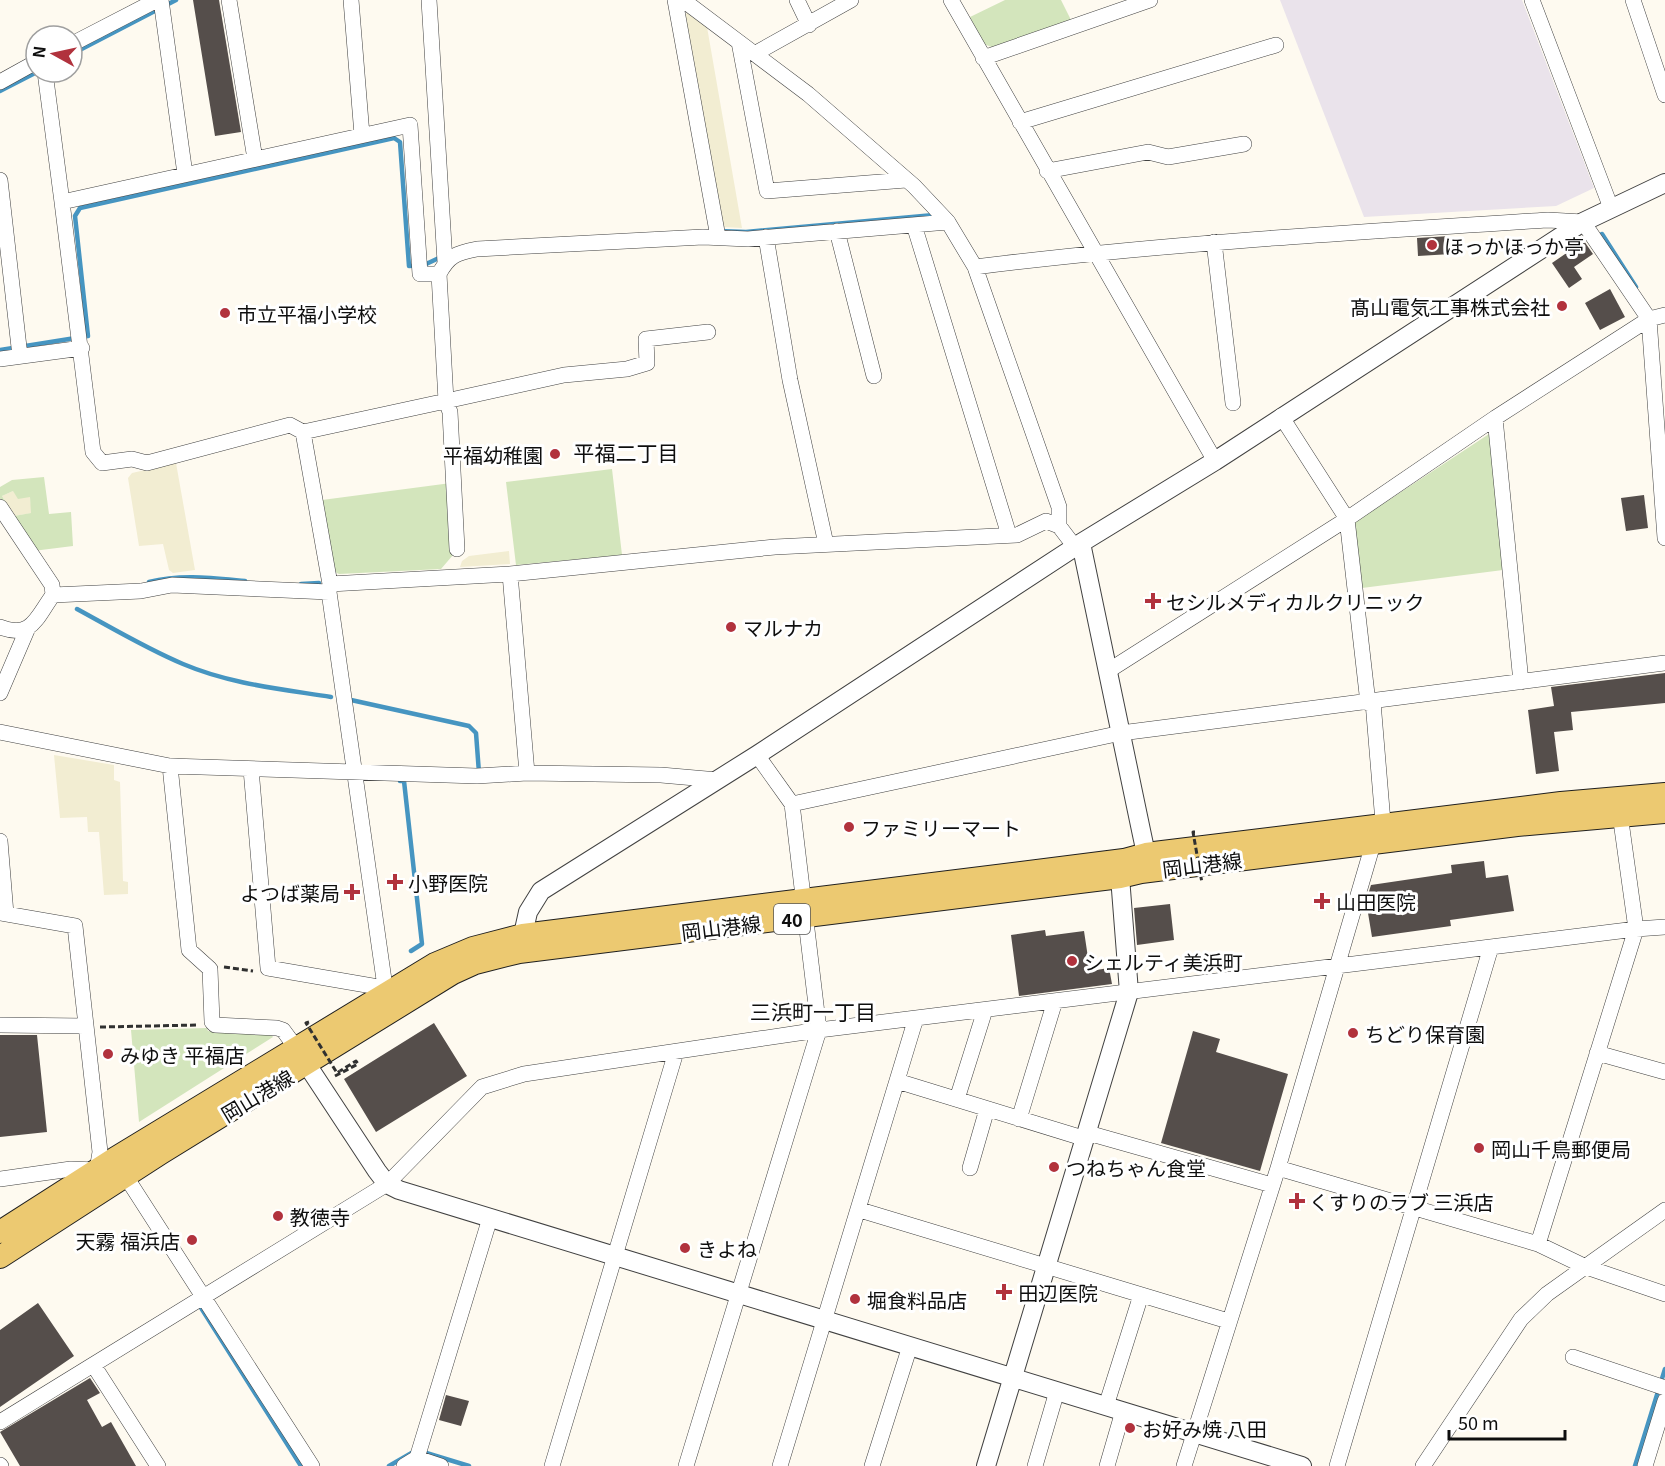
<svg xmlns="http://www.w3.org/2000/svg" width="1665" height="1466" font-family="Georgia,'Noto Sans JP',serif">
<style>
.industrial{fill:#eae3eb}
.farmland{fill:#f2edd2}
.green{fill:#d3e5bc;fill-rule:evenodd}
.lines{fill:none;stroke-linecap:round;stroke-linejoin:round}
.stream{stroke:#4695c1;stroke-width:4.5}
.building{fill:#554e4b}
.minor-casing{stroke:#414141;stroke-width:16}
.tertiary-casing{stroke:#414141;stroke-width:20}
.primary-casing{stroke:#1f1f1f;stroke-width:24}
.path{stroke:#303030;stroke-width:3;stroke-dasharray:6 3;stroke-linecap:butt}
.minor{stroke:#fff;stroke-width:15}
.tertiary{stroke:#fff;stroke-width:18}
.primary{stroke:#ecc971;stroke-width:22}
.path-bridge{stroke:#303030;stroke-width:3;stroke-dasharray:6 3;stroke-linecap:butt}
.poi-dot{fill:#b1323d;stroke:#fff;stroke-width:2}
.labels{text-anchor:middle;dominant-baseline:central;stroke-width:6;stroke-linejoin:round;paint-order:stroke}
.shield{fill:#fff;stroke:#565656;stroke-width:1.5}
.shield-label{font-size:18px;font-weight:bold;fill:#0e0e0e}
.poi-label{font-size:20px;fill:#0e0e0e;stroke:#fff;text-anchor:start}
.street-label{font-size:20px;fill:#0e0e0e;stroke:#fff}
.neighbourhood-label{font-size:21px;fill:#0e0e0e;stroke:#fff}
</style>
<rect width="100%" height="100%" fill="#fefaf0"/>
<path class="industrial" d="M1280,0h242l72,188 -38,18 -192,11z"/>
<path class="farmland" d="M688,13l19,14 35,201 -19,-1 -40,-212z
M176,463l19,107 -22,3 -4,-3 -6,-26 -24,2 -11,-68 4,-5z
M13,491l17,6 2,16 -18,3 -12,-20z
M509,551l1,13 -50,3 2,-6 7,-5z
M54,755l60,10v15l6,2 3,99 5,1v12l-24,1 -5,-63h-11l-1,-15 -27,1z"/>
<path class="green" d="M1005,0h56l10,20 -77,28 -10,-4 -14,-27z
M1492,432l11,138 -141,18 -8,-65z
M612,469l10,86 -106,10 -10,-83z
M44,477l5,37 22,-2 2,34 -40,5 -33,-50v-14l12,-7zM13,491l5,8 12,-2 1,16 -17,3 -12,-20z
M451,483l2,72 -12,14 -102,5 -4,-2 -13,-72z
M207,1028l1,3 62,2 3,4 -134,85 -8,-92z"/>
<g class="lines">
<path class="stream" d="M72,54l104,-54
M0,91l37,-19
M719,231l27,1 188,-17
M1602,234l34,53
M0,350l88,-14 -13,-120 5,-8 314,-70 6,4 9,124 15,-1 17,-8
M149,582c32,-8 63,-4 96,-1
M301,584l18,-1
M77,609c35,19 70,40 106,55 47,20 98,25 148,33
M351,700l118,26 7,7 3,40
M400,781h4l18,163 -11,7
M198,1303l103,163
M423,1452l46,14
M389,1466l26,-15
M1635,1466l30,-97"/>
</g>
<path class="building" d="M193,0h26l22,132 -26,4z
M1450,236l1,18 -33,2 -1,-18z
M1584,241l9,13 -19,13 8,12 -13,9 -17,-25z
M1610,289l15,28 -25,13 -15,-27z
M1644,495l4,33 -22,3 -5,-33z
M1665,673v30l-94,9 2,18 -19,2 5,39 -23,3 -8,-64 26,-4 -3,-19z
M1484,861l2,17 22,-3 6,36 -64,9 1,6 -79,11 -6,-36 5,-16 81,-12 -1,-8z
M1170,904l4,36 -37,5 -3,-37z
M1045,930l1,6 38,-5 6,40 19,-3 3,16 -93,12 -8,-61z
M434,1023l33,53 -91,56 -32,-53z
M1193,1031l27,8 -4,13 72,22 -28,97 -99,-28z
M0,1035h37l10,97 -47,5z
M38,1303l36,53 -74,51v-77z
M90,1378l10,15 -13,7 15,27 9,-5 25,44h-116l-20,-34z
M446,1395l23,6 -8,25 -22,-6z"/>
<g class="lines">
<defs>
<path id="minor" d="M161,0l24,174
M229,0l26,159
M351,0l11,135
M429,0l16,262
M675,0l43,237
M683,0l125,94 106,92 34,36 27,45 84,240v19
M797,0l12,25
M951,0l264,461
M1532,0l79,208
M1633,0l32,95
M739,42l28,149 139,-11
M72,44l85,-44
M756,53l95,-53
M983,58l167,-58
M45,72l17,130
M0,82l36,-20
M1020,122l256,-77
M1047,171l101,-19 20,5 76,-13
M0,180l20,176
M914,225l95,310
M837,231l37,145
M766,237l24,143 36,164
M1214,242l19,161
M975,267c190,-24 382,-35 573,-47l35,2 66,97 16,219
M439,274h-19l-10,-149 -348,77 31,250 9,11 30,-4 15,4 143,-38 13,7 143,-31 -7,-127c10,-19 18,-21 38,-25l226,-12 45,2 200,-17
M0,359l82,-11
M1281,416l66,103 21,184
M1495,418l26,264
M303,432l27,152 -1,8 58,409
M0,507l52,78 1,10
M457,549l-7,-137 -4,-11 118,-26 63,-6 20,-6 -1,-24 62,-7
M510,574l17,199
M330,584l180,-10 265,-27 242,-12 29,-14 13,5 16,21
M0,627c32,12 36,-9 53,-32l88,-4 31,-6 157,7
M1108,671l239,-152 148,-101 154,-99 16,-4
M0,693l27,-63
M1373,702l11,132
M0,732l170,34 307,10 50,-3 134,2 57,5
M170,766l19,184 21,19 2,53 3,3 62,3 6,2 14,19
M251,769l17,199 116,20
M792,804l329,-71 544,-70
M0,841l6,73
M0,913l75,13 25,226 -3,18 -26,-1 -71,10
M0,1025l85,1
M1597,1053l68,19
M897,1081l189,58
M957,1099l28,-89
M1019,1119l36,-118
M1088,1133l184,52
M970,1168l17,-59
M1278,1168l260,76 48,23 79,27
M121,1169l191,297
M860,1210l368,111
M1538,1244l98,-315 -17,-122
M1573,1357l92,31
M94,1366l64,100
M1106,1406l35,-111
M0,1422l387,-238 95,-97 42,-13 295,-44 817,-101 29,-2
M417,1458l24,8
M0,1465l1,1
M404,1466l13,-8 73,-240
M552,1466l124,-414
M686,1466l133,-436 -27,-226 -35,-49
M780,1466l136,-448
M872,1466l38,-120
M1035,1466l22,-75
M1107,1466l16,-55
M1184,1466l94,-298 95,-324 -1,-8
M1337,1466l154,-519
M1423,1466l98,-147 26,-25 118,-84
M1645,1466l20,-65"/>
<path id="tertiary" d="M1081,543l61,292 4,19 -3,13
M520,948l8,-36 13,-21 216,-136 324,-212 134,-82 368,-239 82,-39
M300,1054l77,117 10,13 12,6 903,276
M986,1466l143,-474 -9,-115 2,-11"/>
<path id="primary" d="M0,1232l114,-73 321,-195 38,-16 50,-13 601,-75 22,-6 415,-51 104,-9
M0,1257l161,-104 292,-180 22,-10 44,-11 601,-75 21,-5 376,-47 148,-13"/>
</defs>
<use href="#minor" class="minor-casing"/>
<use href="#tertiary" class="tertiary-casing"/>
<use href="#primary" class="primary-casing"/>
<path class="path" d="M224,967l29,4
M100,1027l98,-2
M335,1076l23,-12 -2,-3 -16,10"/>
<use href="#minor" class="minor"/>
<use href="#tertiary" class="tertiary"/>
<use href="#primary" class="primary"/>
<path class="path-bridge" d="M1195,832h-2l9,51
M309,1022l-3,1 31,50 3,-2"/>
</g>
<g class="poi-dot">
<circle cx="1432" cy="245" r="6"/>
<circle cx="1562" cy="306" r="6"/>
<circle cx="225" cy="313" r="6"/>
<circle cx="555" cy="454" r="6"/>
<path d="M1150 592h6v6h6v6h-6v6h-6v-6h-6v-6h6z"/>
<circle cx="731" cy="627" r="6"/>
<circle cx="849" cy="827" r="6"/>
<path d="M392 873h6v6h6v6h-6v6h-6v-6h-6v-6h6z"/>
<path d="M349 883h6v6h6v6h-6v6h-6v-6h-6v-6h6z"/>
<path d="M1319 892h6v6h6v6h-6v6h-6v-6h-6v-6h6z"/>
<circle cx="1072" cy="961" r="6"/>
<circle cx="1353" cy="1033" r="6"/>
<circle cx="108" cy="1054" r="6"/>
<circle cx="1479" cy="1148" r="6"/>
<circle cx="1054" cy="1167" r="6"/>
<path d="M1294 1192h6v6h6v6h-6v6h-6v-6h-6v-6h6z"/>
<circle cx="278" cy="1216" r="6"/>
<circle cx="192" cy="1240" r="6"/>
<circle cx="685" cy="1248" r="6"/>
<path d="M1001 1283h6v6h6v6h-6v6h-6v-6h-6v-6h6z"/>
<circle cx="855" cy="1299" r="6"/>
<circle cx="1130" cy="1428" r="6"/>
</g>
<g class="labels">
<rect class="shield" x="774" y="904" width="36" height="30" rx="4.5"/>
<g class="shield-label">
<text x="792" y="919">40</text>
</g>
<g class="poi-label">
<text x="1444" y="245">ほっかほっか亭</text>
<text x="1550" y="306" text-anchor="end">髙山電気工事株式会社</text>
<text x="237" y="313">市立平福小学校</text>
<text x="543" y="454" text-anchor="end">平福幼稚園</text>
<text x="1166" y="601">セシルメディカルクリニック</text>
<text x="743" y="627">マルナカ</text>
<text x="861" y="827">ファミリーマート</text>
<text x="408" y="882">小野医院</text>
<text x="340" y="892" text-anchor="end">よつば薬局</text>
<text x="1336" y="901">山田医院</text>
<text x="1084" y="961">シェルティ美浜町</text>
<text x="1365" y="1033">ちどり保育園</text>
<text x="120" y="1054">みゆき 平福店</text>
<text x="1491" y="1148">岡山千鳥郵便局</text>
<text x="1066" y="1167">つねちゃん食堂</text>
<text x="1309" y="1201">くすりのラブ 三浜店</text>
<text x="290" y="1216">教徳寺</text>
<text x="180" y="1240" text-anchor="end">天霧 福浜店</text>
<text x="697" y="1248">きよね</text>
<text x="1018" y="1292">田辺医院</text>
<text x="867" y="1299">堀食料品店</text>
<text x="1142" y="1428">お好み焼 八田</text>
</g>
<g class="street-label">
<text transform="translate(1202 864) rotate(-7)">岡山港線</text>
<text transform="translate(721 927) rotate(-7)">岡山港線</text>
<text transform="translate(257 1095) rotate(-31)">岡山港線</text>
</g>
<g class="neighbourhood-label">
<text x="626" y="452">平福二丁目</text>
<text x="813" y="1011">三浜町一丁目</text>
</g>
</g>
<g transform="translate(54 54) rotate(278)"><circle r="28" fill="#ffffff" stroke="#9f9f9f" stroke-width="1.5"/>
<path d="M0-4.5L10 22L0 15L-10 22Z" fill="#b1323d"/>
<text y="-9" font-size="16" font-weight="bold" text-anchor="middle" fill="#0e0e0e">N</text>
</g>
<path d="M1449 1430v9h116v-9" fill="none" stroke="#0e0e0e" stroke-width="3"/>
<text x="1458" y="1430" font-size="18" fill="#0e0e0e" stroke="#ffffff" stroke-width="4.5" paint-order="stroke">50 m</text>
</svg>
